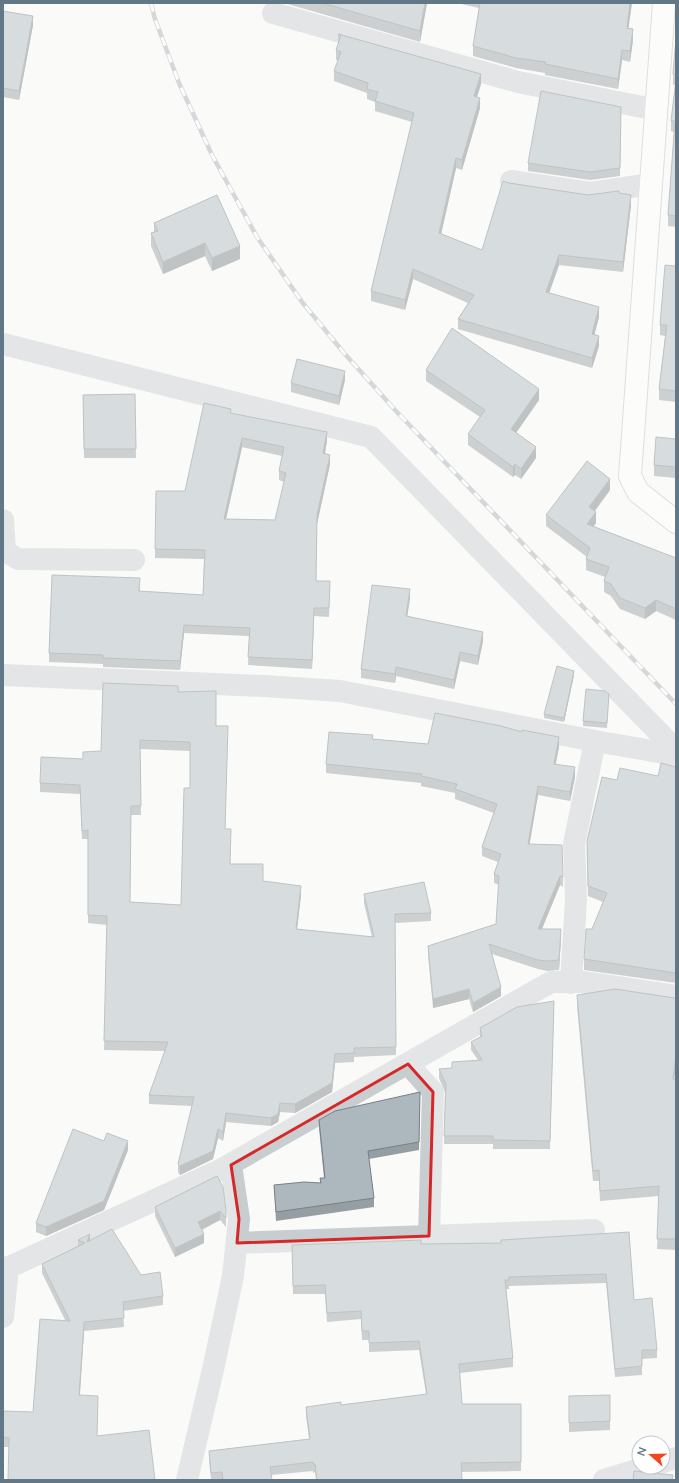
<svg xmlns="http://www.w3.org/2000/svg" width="679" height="1483" font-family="Mulish,sans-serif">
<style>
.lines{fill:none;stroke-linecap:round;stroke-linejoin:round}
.secondary-casing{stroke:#b9c0c5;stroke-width:24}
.street{stroke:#c8cdd0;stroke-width:22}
.secondary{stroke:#fff;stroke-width:22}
.rail-casing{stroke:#a7b0b5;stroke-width:4.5}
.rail{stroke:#fff;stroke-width:3;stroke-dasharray:9;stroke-linecap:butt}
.wall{fill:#959ea3;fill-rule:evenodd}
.shaded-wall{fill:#798185}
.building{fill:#adb8be;stroke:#798185;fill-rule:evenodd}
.marked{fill:none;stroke:#d62828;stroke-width:3;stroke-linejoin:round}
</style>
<rect width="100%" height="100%" fill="#fafaf8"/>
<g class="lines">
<defs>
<path id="secondary" d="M664,3l-34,473 8,16 38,30"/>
</defs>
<use href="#secondary" class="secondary-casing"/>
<path class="street" d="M273,13l245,69 124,25 14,-1
M511,181l79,12 61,-9
M3,344l368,93 305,313
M3,520l2,31 13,8 116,1
M3,675l261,11 76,5 255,50 81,14
M571,983l5,-84 -2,-55 21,-103
M408,1064l25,28 -4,144
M237,1243l357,-13
M3,1270l217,-100 331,-188h32l93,14
M3,1317l5,-50
M663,1462l13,-4
M187,1480l27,-115 19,-89 6,-57 -8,-54
M604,1480l42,-13"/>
<use href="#secondary" class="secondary"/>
<defs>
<path id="rail" d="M151,3l4,16 24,64 33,72 45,82 45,65 42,51 52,58 280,293"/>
</defs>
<use href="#rail" class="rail-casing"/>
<use href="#rail" class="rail"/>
</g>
<path class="wall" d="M284,3h143l-7,39z
M457,3h175l-4,25 5,12 -3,22 -8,-2 -4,29 -73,-14v-2l-29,-5 -43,-12v-10l6,-38z
M3,11l30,14 -14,75 -16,-3z
M338,34l143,50 -4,13 3,11 -18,62 -6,-2 -15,66 41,16 27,-67 79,12 31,-2 12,12 -8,67 -64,-7 -10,28 50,24 -5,18 5,11 -7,22 -134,-39v-10l10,-16 -55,-24 -8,31 -34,-9v-10l41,-169 -37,-11v-9l-8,-3v-6l-33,-12v-10l4,-10 -2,-1v-10l2,-6z
M676,38v189l-8,-1v-11l6,-83 -3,-1v-10l4,-36h-2v-11z
M621,116l-1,60 -30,4 -62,-9v-8z
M217,195l23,64 -28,12 -7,-15 -42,18 -12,-28v-13l3,-1v-9z
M676,266v136l-17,-2v-11l6,-53 -5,-1v-10z
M426,370l113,30 -23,33 20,25 -15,21 -6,-4 -2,2 -45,-32v-11l12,-17 -54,-36z
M345,380l-6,25 -48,-13v-9z
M135,394l1,64h-52l-1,-63z
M231,414l96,27 -2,13 5,10 -13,60 -1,57h14l-1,36 -15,-1 -2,53 -64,-4 1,-29 -65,-3 -4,37 -77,-3v-3l-54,-2v-9l91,-66v4l63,4 1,-36 -49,-1v-9l30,-58zM242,447l40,9 -3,15v9l5,2 -9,38 -49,-1z
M676,439v39l-22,-2v-11z
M610,490l-15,21 1,12 -3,4 83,31v62l-20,-9 -11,8 -25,-10 -9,-13 -7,-4v-11l1,-4 -19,-7v-11l1,-2 -41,-31v-11z
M410,598l-3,18 76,25 -5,24 -18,-4 -6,28 -58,-13 -1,7 -34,-5v-9z
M574,675l-10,47 -20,-4v-4z
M178,692l38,34 9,103 5,35 33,17 38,14 -4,34 75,8 -8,-34v-9l67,19v8l-36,2 1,132 -42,2v5l-19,1 -3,29 -37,21 -15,-1 -2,10 -7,4 -45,-4 -3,19 -5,-3 -5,21 -33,16 -2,-3v-8l14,-58 -43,-2v-9l16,-44 -61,-1 3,-125 -19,-2v-84h-6l-2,-45 -40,-2v-9l43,-24 18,-8zM140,749l50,2v37l-9,117 -51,-3 1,-87h10z
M609,694l-2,34 -24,-2v-5z
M373,739l55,5 131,3 -4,17 20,13 -5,24 -32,-6 -9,49 34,33v10l-3,-2 -18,44 19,9 -2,32 -12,1 -9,-2 -46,-15 9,42 -28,16 -4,-13 -36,9 -5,-53v-9l68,-22 3,-39 -5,-2v-9l4,-12 -16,-6v-9l12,-34 -39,-14v-6l-34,-7v-3l-95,-10v-9z
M676,767v216l-92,-13v-11l8,-30 11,-27 -15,-6 -1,-55 30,-61 41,-4z
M577,995l97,3v81h2v171l-19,-1 2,-53 -59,5 -1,-20h-6l-16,-175z
M554,1001l-4,148h-57v-5h-49l1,-52 -6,-14v-9l13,-1v-6l26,-2 -7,-10v-8l9,-5v-9z
M420,1092l-1,58 -50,9 5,39v9l-98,14 -2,-36 46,-2v-5h4l-5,-50v-8z
M128,1150l-24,60 -58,26 -10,-4v-9z
M217,1176l9,43v8l-6,-7 -18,10 2,13 -29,14 -20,-41v-9z
M629,1232l5,68 23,50v8l-15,1v16l-27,2 -9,-94 -97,3v3h-3l7,69v9l-53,6 2,31h59v67l-60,1 1,8h-146l-1,-8 -2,1v-2l-42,4 1,5h-61l-2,-20v-9l100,-12 -3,-23v-9l35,-2 85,-11 -7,-44 -50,2v-12h-7l-1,-21 -34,3 -2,-28h-32l-1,-49 129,-1 80,-1z
M78,1240h12l51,35 22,21v9l-40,6 1,16 -40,4 -4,64 18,10 -89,42h-6v-36l30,1 32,-92 -23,-47v-9l36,-18z
M610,1395v35l-41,2v-36z"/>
<path class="shaded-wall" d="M425,3h2l-7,39v-11z
M630,3h2l-5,36v-11z
M33,16v9l-14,75v-9z
M633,29v11l-3,22v-11z
M622,50v10l-4,29v-10z
M481,74v10l-7,22v-10z
M480,98v10l-18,62v-10z
M456,158v10l-17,75v-10z
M631,195v10l-8,67v-10z
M205,243v13l-42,18v-12z
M240,246v13l-28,12v-13z
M559,255v10l-13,37v-10z
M413,269v10l-8,31v-10z
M599,307v10l-7,27v-10z
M599,336v10l-7,22v-10z
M345,371v9l-6,25v-9z
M539,389v11l-28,40v-11z
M327,432v9l-4,21v-9z
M242,438v9l-18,81v-9z
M536,447v11l-15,21v-10z
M330,455v9l-13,60v-9z
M515,464v11l-2,2v-10z
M610,479v11l-21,28v-11z
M596,512v11l-9,12v-11z
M410,589v9l-4,27v-9z
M656,600v11l-11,8v-11z
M314,608v8l-2,53v-9z
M184,625v8l-4,37v-9z
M483,632v9l-5,24v-9z
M460,652v9l-6,28v-9z
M396,667v9l-1,7v-9z
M574,671v4l-10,47v-4z
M559,737v10l-5,26v-9z
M575,767v10l-5,24v-9z
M538,786v9l-10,59v-10z
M560,876v9l-22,53v-9z
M301,886v9l-5,43v-9z
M561,929v9l-2,32v-10z
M501,987v9l-28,16v-9z
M469,989v10l-36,9v-9z
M335,1054v9l-3,29 -37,21v-9z
M676,1055v11l-3,23v-10z
M280,1103v9l-2,10 -7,4v-8z
M226,1113v9l-3,19v-9z
M218,1129v9l-5,21 -33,16v-9z
M128,1141v9l-24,60 -58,26v-9z
M220,1211v9l-22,11v-9z
M90,1234v10l-3,-2z
M204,1234v9l-29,14v-9z
M84,1322v9l-5,73v-9z"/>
<path class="building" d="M322,3h103l-5,28z
M480,3h150l-3,25 6,1 -3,22 -8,-1 -4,29 -73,-15 1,-2 -30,-4 -43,-12z
M3,11l30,5 -14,75 -16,-3z
M338,34l143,40 -7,22 6,2 -18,62 -6,-2 -17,75 43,17 21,-69 6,2 79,12 31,-4v2l12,2 -8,67 -64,-7 -13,37 53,15 -7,27 7,2 -7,22 -134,-39 16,-24 -61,-26 -8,31 -34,-9 43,-178 -39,-12 3,-9 -11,-3 1,-6 -34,-12 7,-19 -5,-2 5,-15z
M676,38v36h-3z
M676,80v136l-8,-1 7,-94h-4z
M541,91l80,16 -1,61 -30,4 -62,-9z
M217,195l23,51 -28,12 -7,-15 -42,19 -12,-29 7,-2 -4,-8z
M665,265l11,1v125l-17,-2 8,-64h-7z
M452,328l87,61 -28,40 25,18 -15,22 -6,-5 -2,3 -45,-33 17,-24 -59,-40z
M297,359l48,12 -6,25 -48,-13z
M135,394l1,55h-52l-1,-54z
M204,403l27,6 -1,4 97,19 -4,21 7,2 -13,60 -1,66h14l-1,27h-15l-2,52 -64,-3 2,-29 -66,-3 -4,36 -77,-3v-3l-54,-2 3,-78 88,3 -1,13 64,4 2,-45 -50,-1 1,-58h29zM242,438l42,9 -5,24 7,2 -11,47 -51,-1z
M656,437l20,2v28l-22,-2z
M587,461l23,18 -21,28 7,5 -9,12 89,34v51l-20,-9 -11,8 -25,-10 -9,-14 -7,-3 5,-14 -23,-8 4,-11 -44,-33z
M372,585l38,4 -4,27 77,16 -5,24 -18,-4 -6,28 -58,-13 -1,7 -34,-5z
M557,666l17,5 -10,47 -20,-4z
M103,683l75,3v6l38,-1v35h12l-3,103h6l-1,35h33v17l38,5 -5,43 78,8 -10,-43 60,-12 7,31 -36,1 1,133 -42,1v5l-19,1 -3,29 -37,21 -15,-1 -2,11 -7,4 -45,-5 -3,19 -5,-3 -5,22 -33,15 -2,-2 16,-67 -45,-2 19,-53 -64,-1 3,-125 -19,-1v-85l-6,1 -2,-46 -40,-2 1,-26 42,2v-7l18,-1zM140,740l50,2v46h-6l-3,117 -51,-3 1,-96h10z
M586,689l19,2 4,3 -2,29 -24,-2z
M435,713l66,13 21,6v-2l37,7 -5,27 21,3 -5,25 -32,-6 -10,58 34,1 1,32 -3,-1 -22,53h23l-2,31 -12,1 -9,-1 -49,-16 12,43 -28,16 -4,-14 -36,10 -5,-53 68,-22 3,-48 -5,-2 7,-20 -19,-7 15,-43 -42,-15 2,-5 -36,-8 1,-2 -96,-10 3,-32 44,3 -1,4 56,5z
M661,763l15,4v206l-92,-14 2,-30h6l15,-36 -19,-7 -1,-45 15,-64 15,3 3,-12 38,8z
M615,989l59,9h2v57l-3,24h3v160h-19l2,-53 -59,5 -1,-21 -6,1 -16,-176z
M554,1001l-4,140 -57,-1v-4h-49l2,-52 -7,-15 13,-1v-6l30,-2 -11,-18 11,-6 -2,-8 37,-21z
M420,1092l-1,50 -51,9 6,47 -98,14 -2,-27 30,-3 17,1 -1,-5h5l-6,-58 16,-9z
M73,1129l31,12 3,-8 21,8 -24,60 -58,26 -10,-4z
M217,1176l6,11 3,23v8l-6,-7 -22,11 6,12 -29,14 -20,-41z
M112,1229l29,46 19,-3 3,24 -40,6 1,16 -40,4 -5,73 19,1 -1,40 52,-6 6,50h-147l1,-42 -6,-1v-26l30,1 7,-93 30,2 -28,-57 43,-21 -7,-3 12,-6 -3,8z
M629,1232l5,68 18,-2 5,52h-15v16l-27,3 -9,-95 -97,3v3h-4l8,78 -54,6 3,40h59v58l-60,1 1,17h-145l-2,-16h-2v-2l-43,5 2,13h-49l-1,-8 -11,1 -2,-22 101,-12 -4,-32 35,-5v3l86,-11 -8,-53 -50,2v-12h-7l-1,-20 -34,2 -2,-28 -32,1 -1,-41 129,-5v4l80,-1v-3z
M610,1395v26l-41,2v-27z
M634,1471l39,4 -1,5h-39z"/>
<path d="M0 0H679V1483H0ZM408,1064l25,28 -4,144 -192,7 2,-24 -8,-54z" fill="#fafaf8" fill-opacity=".55" fill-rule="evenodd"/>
<path class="marked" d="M408,1064l25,28 -4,144 -192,7 2,-24 -8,-54z"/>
<rect width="679" height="1483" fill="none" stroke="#627886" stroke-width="8"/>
<g transform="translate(651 1455) rotate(290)"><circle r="19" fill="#ffffff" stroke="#c0c9cf"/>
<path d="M0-3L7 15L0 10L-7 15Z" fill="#f4451e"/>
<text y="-6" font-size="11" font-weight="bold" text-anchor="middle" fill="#627886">N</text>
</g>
</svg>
